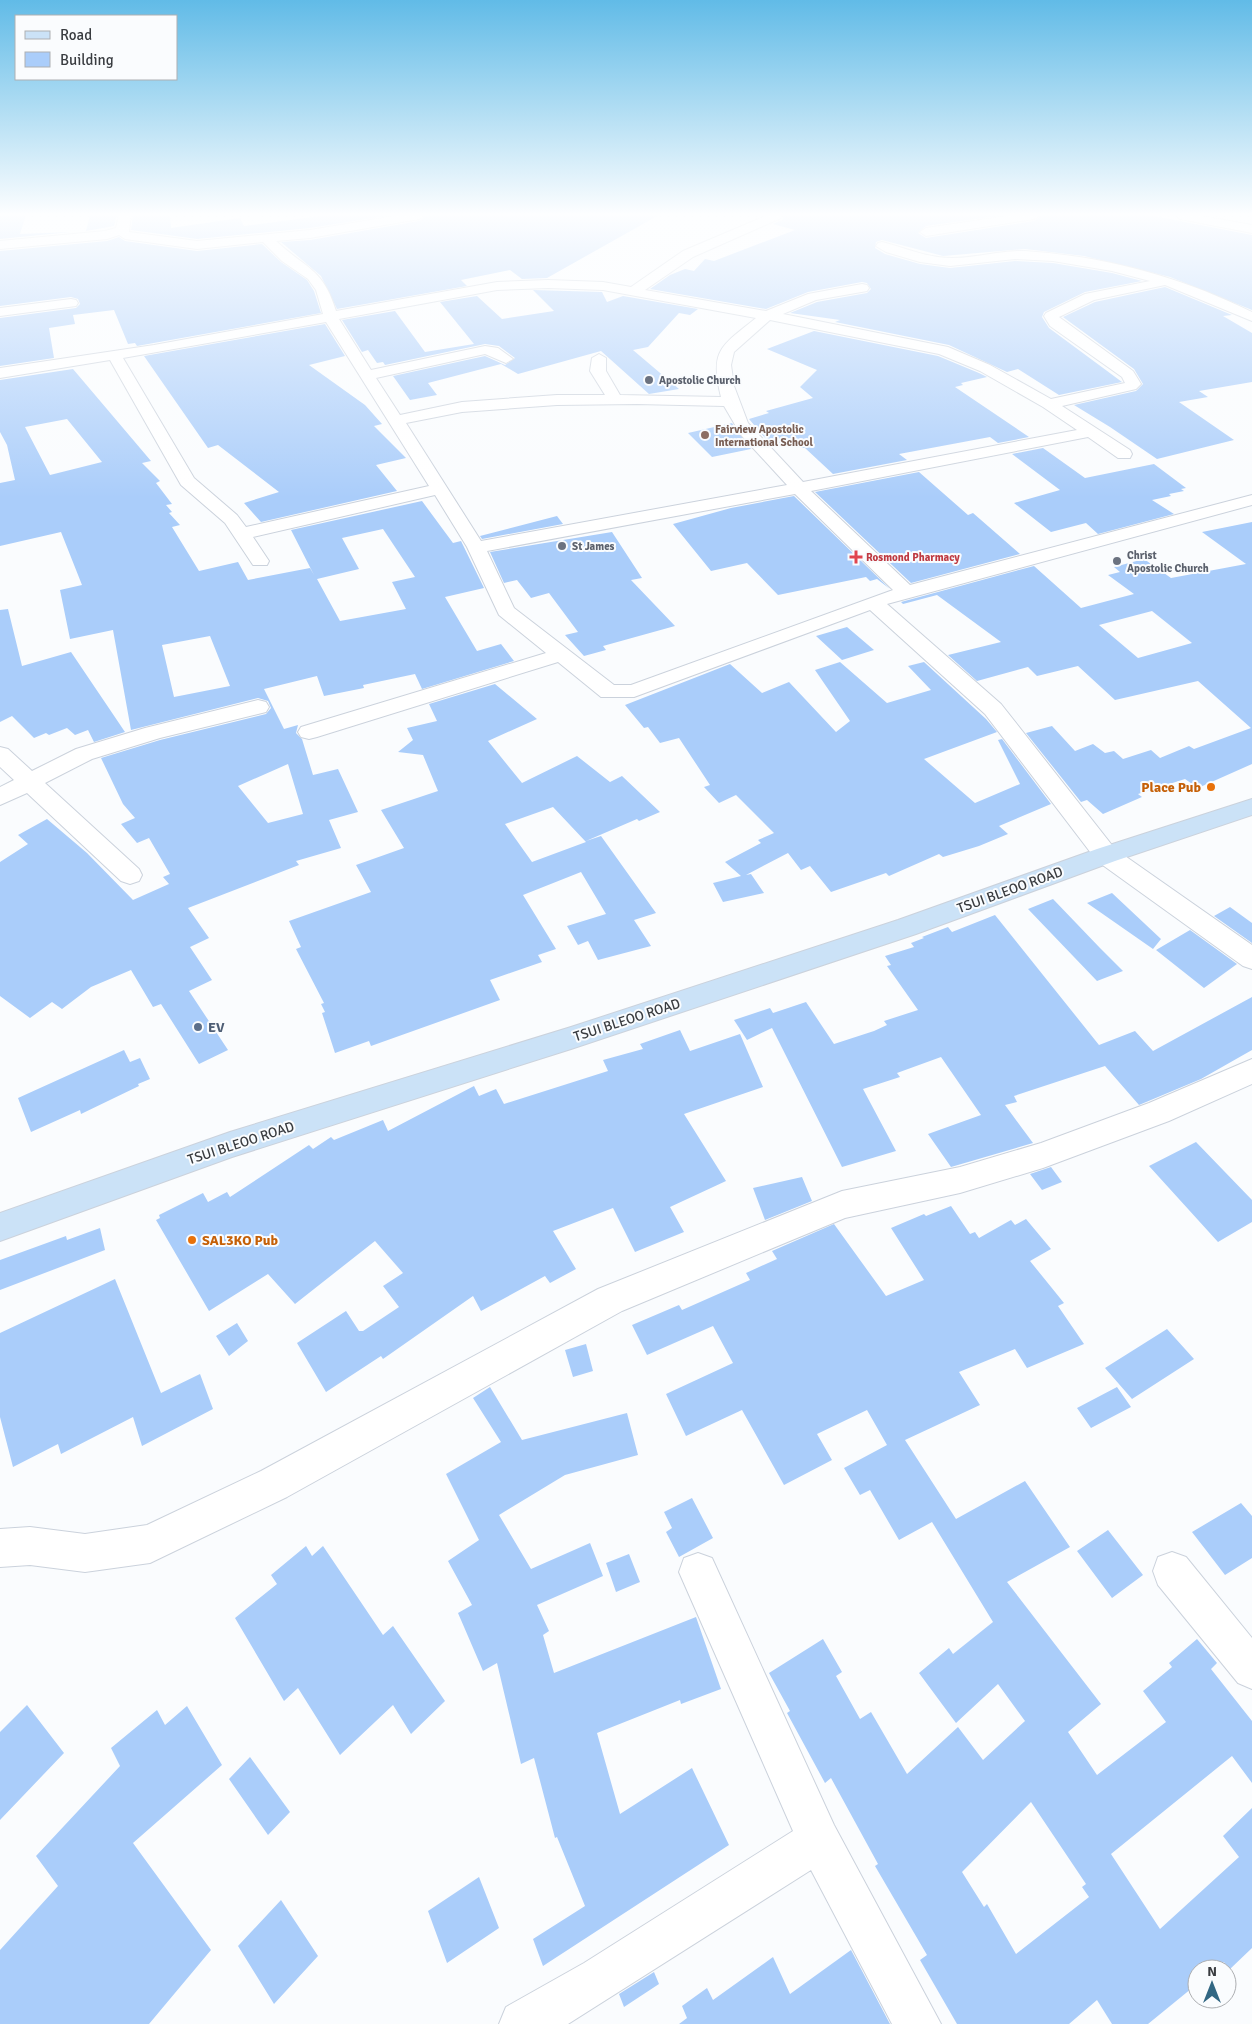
<svg xmlns="http://www.w3.org/2000/svg" width="1252" height="2024" font-family="Signika,sans-serif">
<style>
.building{fill:#aacdfa;fill-rule:evenodd}
.lines{fill:none;stroke-linecap:round;stroke-linejoin:round}
.street-casing{stroke:#cbd2dc;stroke-width:2}
.secondary-casing{stroke:#cbd2dc;stroke-width:2}
.street{fill:#fff;fill-rule:evenodd}
.secondary{fill:#cbe2f7;fill-rule:evenodd}
.worship-dot{fill:#6b7280;stroke:#fafcfe;stroke-width:2}
.education-dot{fill:#8d6e63;stroke:#fafcfe;stroke-width:2}
.health-dot{fill:#e0444e;stroke:#fafcfe;stroke-width:2}
.food-dot{fill:#e8710a;stroke:#fafcfe;stroke-width:2}
.service-dot{fill:#5c6f8a;stroke:#fafcfe;stroke-width:2}
.labels{text-anchor:middle;dominant-baseline:central;stroke-width:4;stroke-linejoin:round;paint-order:stroke}
.far-worship-label{font-size:11px;font-weight:bold;fill:#5b616d;stroke:#fafcfe;text-anchor:start}
.far-education-label{font-size:11px;font-weight:bold;fill:#785e54;stroke:#fafcfe;text-anchor:start}
.far-health-label{font-size:11px;font-weight:bold;fill:#be3a42;stroke:#fafcfe;text-anchor:start}
.food-label{font-size:14px;font-weight:bold;fill:#c56008;stroke:#fafcfe;text-anchor:end}
.street-label{font-size:14px;fill:#393c40;stroke:#fafcfe}
.service-label{font-size:14px;font-weight:bold;fill:#4e5e75;stroke:#fafcfe;text-anchor:start}
</style>
<rect width="100%" height="100%" fill="#fafcfe"/>
<path class="building" d="M0,215h26l-6,19 51,-2 -71,7z
M90,215h27l-3,11 -28,5z
M133,215h37l1,13 69,-10 4,8 84,-11h64l-82,13 -113,11 -66,-9z
M427,215h232l-112,63 -25,1 -12,-9 -49,10 6,6 -130,23 -16,-33 -40,-34 29,-2 109,-19z
M785,215h219l-78,11 -8,7 8,5 108,-17 8,-6h107l103,20v75l-82,-33 -86,-21 -59,-7 -82,7 -61,-16 -6,2 -1,6 10,6 35,10 30,4 65,-7 38,2 59,10 30,8 -57,11 -41,20 -2,5 7,11 73,54 -63,13 -41,-26 -11,3 -58,-27 -114,-23 5,-2 -50,-7 27,-11 50,-9 4,-4 -4,-6 -5,-1 -54,10 -42,17 -116,-20 20,-14 15,-6 9,2 11,-12 9,2 81,-31 -22,-6 9,-4z
M119,237l6,4 72,10 65,-7 19,18 26,18 7,11 7,22 -184,33 -2,-3 -7,1 -14,-34 -41,5 2,9 -26,4 5,30 -54,8v-48l76,-10 4,-4 -2,-5 -7,-2 -71,9v-55l107,-10z
M1165,287l67,28 -9,1 29,17v49l-53,9 9,6 -29,5 55,38 -77,19 -47,-32 -36,-22 62,-14 7,-7 -9,-15 -71,-52 32,-15z
M533,290l69,2 5,10 16,-6 75,13 -8,6 -11,-2 -31,34 -15,3 46,39 -30,5 -48,-43 -83,23 -17,-10 -73,19 9,12 -27,5 -17,-24 92,-20 20,9 10,-7 -16,-12 -14,-2 -100,21 -2,-3 -6,1 -9,-13 -6,2 -20,-32 53,-9 30,41 49,-8 -34,-42 37,-6 25,23 52,-8z
M325,324l20,32 -36,9 56,40 17,19 -8,2 32,32 -30,7 21,26 -136,31 -17,-19 35,-11 -61,-47 -10,3 -64,-92z
M814,331l124,25 41,17 8,4 -26,6 2,2 -8,2 74,50 -31,6 -8,-6 -91,17 8,6 -74,14 -28,-26h-3l-9,-8 -22,5 -22,-26 20,-6 -3,-2 47,-13 -13,-11 17,-17 -50,-21z
M73,369l78,92 -9,2 18,18 -4,2 16,21 -6,1 6,7 -3,1 11,12 -8,2 27,44 39,-9 10,18 62,-12 4,7 -23,-45 131,-29 31,42 8,-2 23,47 -39,9 32,54 24,-7 13,17 -92,28 -7,-15 -52,11 1,3 -40,8 -7,-20 -53,13 20,40 14,-4 -2,8 6,6 11,36 25,-6 20,43 -29,8 12,28 -45,13 3,4 -111,43 21,30 -19,9 22,33 -23,11 39,59 -29,14 -38,-60 -8,3 -22,-37 -40,17 -29,22 -10,-7 -22,16 -30,-22v-134l28,-18 -10,-9 29,-16 40,34 46,47 36,-16 -6,-7 7,-3 -21,-36 -12,5 -16,-19 14,-6 -12,-14 -22,-46 59,-18 106,-26 5,-6 -3,-7 -10,-3 -127,32 -18,-100 -43,9 -10,-49 22,-5 -21,-53 -61,14v-63l15,-3 -8,-35 -7,-13v-52zM67,419l35,43 -52,13 -25,-48zM383,529l32,48 -23,5 14,27 -66,12 -23,-42 42,-10 -17,-31zM210,636l20,50 -56,11 -12,-52zM288,764l15,50 -35,9 -30,-37z
M732,423l19,26 -39,8 -24,-24z
M1043,448l42,30 69,-14 32,24 -5,1 3,2 -15,3 2,2 -19,4 22,14 -76,20 -12,-11 -35,9 -37,-29 46,-13 -48,-36z
M919,472l49,43 5,-2 47,41 -109,29 -96,-91z
M794,496l96,93 -13,-10 -7,2 -4,-4 -88,18 -31,-32 -36,8 -38,-47 58,-16z
M557,516l6,8 -81,15 -2,-3z
M1252,522v242l-54,24 -13,-9 -47,15 4,3 -39,17 -16,-14 -6,2 -55,-69 26,-7 23,25 18,-7 12,9 9,-2 9,8 28,-9 9,8 29,-12 5,3 57,-21 -53,-47 -83,19 -37,-34 -41,10 -9,-9 -51,14 -29,-26 53,-13 -64,-47 -34,9 -2,-2 133,-36 47,42 53,-14 -26,-19 12,-3 -6,-5 30,-8 27,19 75,-14 -44,-32zM1152,611l40,32 -54,15 -39,-33z
M612,532l30,46 -11,2 44,46 -72,20 3,4 -22,6 -19,-21 13,-3 -29,-39 -18,5 -14,-18 -13,3 -14,-31z
M8,609l14,57 49,-14 54,80 -31,10 -6,-12 -13,5 -8,-7 -18,7 -3,-2 -12,5 -22,-22 -12,6v-112z
M847,627l27,23 -32,10 -26,-24z
M840,662l47,41 44,-13 -23,-24 16,-4 62,57 11,13 -73,27 51,44 45,-19 -22,-44 4,-1 49,65 -52,22 9,8 -29,12 -36,11 -4,-3 -50,22 -3,-3 -55,19 -21,-26 -9,4 -13,-17 -42,22 5,-1 13,19 -41,9 -10,-19 28,-7 -16,-14 36,-19 -3,-3 16,-7 -38,-38 -17,8 -15,-16 6,-2 -31,-47 -19,5 -12,-16 -4,1 -19,-23 105,-41 32,29 27,-11 47,50 14,-11 -35,-51z
M495,684l42,35 -49,22 34,42 55,-27 33,26 12,-6 38,36 -21,9 -2,-2 -51,22 15,-5 55,77 -22,7 17,26 -53,14 -10,-19 -10,4 -11,-19 39,-12 -25,-42 -58,23 33,54 -18,6 4,7 -52,18 10,20 -129,46 -2,-5 -34,12 -13,-40 3,-1 -4,-8 3,-1 -28,-54 5,-2 -12,-26 82,-29 -15,-27 48,-17 -23,-38 57,-19 -15,-36 -25,-3 15,-12 -6,-12 30,-7 -8,-17zM553,807l33,35 -54,20 -27,-38z
M1112,893l49,46 -8,10 -66,-46z
M1053,899l47,49 23,23 -26,10 -69,-72z
M1230,907l22,16v20l-38,-27z
M995,915l104,130 36,-14 18,20 99,-54v53l-51,29 -62,26 -34,-39 -91,30 3,6 -12,3 28,38 -82,24 -23,-33 53,-19 -40,-58 -44,16 3,4 -37,12 33,62 -54,16 -70,-139 -25,12 -13,-20 36,-12 3,5 33,-11 28,42 40,-13 13,-6 -3,-4 34,-11 -31,-44 4,-1 -6,-9 29,-9 -3,-4 13,-5 -2,-1 26,-10 4,5z
M1190,930l47,34 -33,24 -48,-38z
M680,1030l10,21 50,-17 23,53 -79,27 42,67 -56,26 14,25 -49,20 -22,-44 -60,23 23,38 -26,14 -5,-7 -64,35 -8,-15 -90,63 -2,-3 -55,36 -29,-49 49,-32 13,20h4l36,-24 -16,-21 20,-13 -28,-32 -80,63 -27,-30 -59,37 -53,-91 4,-2 -1,-3 44,-22 5,9 19,-10 3,5 79,-52 4,4 18,-12 3,3 49,-20 5,11 86,-45 5,10 17,-7 8,15 104,-33 -5,-11 40,-11 -3,-5z
M124,1050l6,12 10,-4 10,21 -12,5 1,2 -58,28 -1,-4 -49,22 -13,-34z
M1196,1142l56,58v22l-34,20 -69,-76z
M1051,1167l11,15 -20,8 -12,-16z
M802,1177l10,24 -47,19 -12,-32z
M951,1206l19,28 5,-2 4,6 32,-18 4,5 11,-6 25,30 -21,12 34,42 -6,3 26,38 -57,24 -12,-19 -56,23 21,33 -75,35 51,79 69,-38 45,66 -63,35 94,122 -33,28 29,43 69,-53 -23,-31 29,-24 -3,-4 28,-24 20,24 -6,6 41,52v62l-20,-27 -121,98 49,75 79,-72 -16,-21 29,-28v140l-23,22 -5,-8 -9,7h-18v15l-49,40h-36l-15,-24 -28,24h-112l-37,-64 7,-5 -52,-89 3,-2 -47,-86 -6,5 -38,-70 3,-2 -21,-38 54,-34 19,33 -6,4 24,43 11,-7 36,62 51,-47 25,33 42,-39 -27,-37 -42,39 -37,-50 30,-25 4,6 40,-32 -61,-100 -33,18 -29,-50 -10,5 -16,-27 43,-23 -20,-35 -50,24 15,26 -48,25 -42,-75 -56,26 -20,-42 67,-31 -20,-37 -66,29 -15,-30 47,-20 3,5 68,-30 -4,-7 31,-14 -5,-8 62,-27 52,72 38,-16 -33,-52 33,-14 2,2zM1031,1802l55,82 -4,3 7,10 -73,57 -29,-50 -3,3 -22,-35z
M100,1228l5,22 -105,40v-30l66,-24 1,4z
M115,1279l46,114 39,-19 13,35 -71,37 -9,-29 -72,37 -3,-10 -45,23 -13,-50v-84z
M237,1323l11,18 -19,15 -13,-20z
M1167,1329l27,30 -62,40 -27,-31z
M586,1344l7,27 -20,6 -8,-27z
M490,1387l32,53 105,-27 11,42 -73,20 -66,40 32,54 59,-26 13,33 -66,29 12,26 -6,4 11,38 142,-56 25,72 -40,15 -1,-4 -83,33 23,81 72,-46 37,77 -186,121 -10,-27 52,-33 -28,-69 -2,1 -21,-80 -13,6 -24,-101 -14,8 -25,-58 14,-8 -24,-44 31,-21 -33,-66 55,-32 -28,-44z
M1117,1387l14,20 -40,21 -14,-20z
M692,1498l21,40 -34,19 -13,-25 6,-4 -8,-16z
M1241,1503l11,13v42l-27,17 -33,-43z
M1108,1530l35,45 -31,23 -35,-47z
M306,1546l6,10 11,-10 60,89 10,-9 52,75 -34,33 -18,-29 -53,50 -42,-67 -14,13 -49,-83 42,-34 -6,-9z
M629,1554l11,28 -24,10 -10,-29z
M27,1705l37,48 -64,67v-88z
M187,1706l35,59 -89,78 78,107 -62,74h-149v-74l58,-64 -22,-30 84,-90 -9,-18 46,-38 8,15z
M250,1757l40,55 -22,23 -39,-56z
M479,1877l20,51 -52,35 -19,-52z
M281,1900l37,56 -44,48 -36,-58z
M851,1950l39,74h-211l8,-6 -5,-12 25,-18 6,12 60,-43 17,37z
M654,1972l5,12 -35,23 -5,-13z"/>
<g class="lines">
<defs>
<path id="street" d="M119,215h12l-2,17 68,9 113,-11 91,-15h24l-6,4 -109,19 -34,3c30,28 47,27 60,70l161,-29 51,-2 55,2 28,5 52,-36 85,-36h15l-2,3 -88,39 -48,33 121,21 42,-17 54,-10 5,1 2,3 -2,3 -51,9 -33,14 165,33 42,18 61,34 74,-16 -3,-6 -72,-51 -6,-10 2,-3 39,-19 65,-13 -38,-10 -59,-10 -38,-2 -65,7 -30,-4 -34,-10 -10,-6 2,-3 4,-1c24,6 45,16 70,16 25,0 48,-8 73,-7 79,5 156,26 227,61v9l-87,-36 -71,15 -35,17 74,54 8,13 -5,5 -74,17 68,44 2,4 -2,4h-12l-30,-21 -277,54 99,94 342,-90v10l-365,99 114,100 114,145 137,96v24l-9,-3 -146,-105 -112,-147 -115,-104 -236,87h-33l-43,-35 -241,75 -8,2 -8,-2 -3,-5 3,-5 245,-74 -47,-38 -32,-68 -32,-52 -182,42 16,24 -2,4h-14l-28,-42 -44,-38 -71,-125 -110,18v-10l154,-23 169,-31 -7,-24 -8,-11 -26,-18 -19,-19 -66,7 -72,-10 -6,-4 -12,4 -107,10v-8l105,-10 11,-3zM548,288l55,2 153,28c-34,28 -47,31 -35,79l-101,-2 -14,-24v-13l-7,-4 -7,4 -2,13 15,24h-48l-95,7 -62,13 -24,-37 109,-24 21,9 7,-4 -15,-11 -13,-2 -114,24 -32,-51 158,-29zM770,320l169,34 41,17 63,36 34,23 -274,52 -55,-59 -14,-37 -3,-21 3,-13zM326,322l103,164 -183,41 -9,-12 -43,-37 -71,-120zM637,404l87,2 17,29 46,50 -306,56 -75,-118 56,-11 95,-7zM795,494l98,96 -262,95h-17l-100,-77 -27,-57z
M1014,215h26l-6,4 -108,17 -6,-4 6,-4z
M1174,215h22l56,10v8l-72,-14z
M71,299l5,1 2,3 -2,3 -76,10v-8z
M258,700l8,2 3,5 -3,5 -106,26 -68,21 -47,24 94,86 3,6 -3,6 -9,3 -9,-3 -94,-88 -27,12v-18l14,-7 -14,-13v-20l8,2 24,22 44,-22 69,-21z
M1252,1059v25l-83,37 -126,47 -83,25 -115,25 -223,93 -335,186 -137,66 -65,9 -55,-7 -30,2v-38l30,-2 55,7 62,-9 114,-54 337,-182 244,-98 118,-24 81,-24 108,-40z
M1172,1552l14,5 66,81v51l-14,-6 -80,-98 -5,-14 5,-14z
M698,1553l14,5 122,267 107,199h-49l-81,-154 -243,154h-69l7,-17 78,-44 209,-132 -114,-259 5,-14z"/>
<path id="secondary" d="M1252,799v16l-137,46 -199,73 -345,115 -339,108 -232,84v-28l230,-81 341,-105 327,-107 199,-71z"/>
</defs>
<use href="#street" class="street-casing"/>
<use href="#secondary" class="secondary-casing"/>
<use href="#street" class="street"/>
<use href="#secondary" class="secondary"/>
</g>
<linearGradient id="sky" x2="0" y2="1"><stop stop-color="#61bbe7"/><stop offset="0.43" stop-color="#fdfeff"/><stop offset="1" stop-color="#fdfeff" stop-opacity="0"/></linearGradient>
<rect width="1252" height="498" fill="url(#sky)"/>
<g class="worship-dot">
<circle cx="649" cy="380" r="5"/>
<circle cx="562" cy="546" r="5"/>
<circle cx="1117" cy="561" r="5"/>
</g>
<circle class="education-dot" cx="705" cy="435" r="5"/>
<path class="health-dot" d="M853.5 549.5h5v5h5v5h-5v5h-5v-5h-5v-5h5z"/>
<g class="food-dot">
<circle cx="1211" cy="787" r="5"/>
<circle cx="192" cy="1240" r="5"/>
</g>
<circle class="service-dot" cx="198" cy="1027" r="5"/>
<g class="labels">
<g class="far-worship-label">
<text x="659" y="380">Apostolic Church</text>
<text x="572" y="546">St James</text>
<text x="1127" y="555">Christ<tspan x="1127" dy="13">Apostolic Church</tspan></text>
</g>
<g class="far-education-label">
<text x="715" y="429">Fairview Apostolic<tspan x="715" dy="13">International School</tspan></text>
</g>
<g class="far-health-label">
<text x="866" y="557">Rosmond Pharmacy</text>
</g>
<g class="food-label">
<text x="1201" y="787">Place Pub</text>
<text x="202" y="1240" text-anchor="start">SAL3KO Pub</text>
</g>
<g class="street-label">
<text transform="translate(1010 890) rotate(-20)">TSUI BLEOO ROAD</text>
<text transform="translate(627 1020) rotate(-18)">TSUI BLEOO ROAD</text>
<text transform="translate(241 1143) rotate(-18)">TSUI BLEOO ROAD</text>
</g>
<g class="service-label">
<text x="208" y="1027">EV</text>
</g>
</g>
<rect x="15" y="15" width="162" height="65" fill="#fafcfe" stroke="#adafb2"/>
<rect x="25" y="31" width="25" height="8" fill="#cbe2f7" stroke="#adafb2"/>
<text x="60" y="40" font-size="15" fill="#393c40">Road</text>
<rect x="25" y="52" width="25" height="15" fill="#aacdfa" stroke="#adafb2"/>
<text x="60" y="65" font-size="15" fill="#393c40">Building</text>
<g transform="translate(1212 1984)"><circle r="24" fill="#fafcfe" stroke="#adafb2"/>
<path d="M0-4L9 19L0 12L-9 19Z" fill="#326783"/>
<text y="-8" font-size="14" font-weight="bold" text-anchor="middle" fill="#393c40">N</text>
</g>
</svg>
